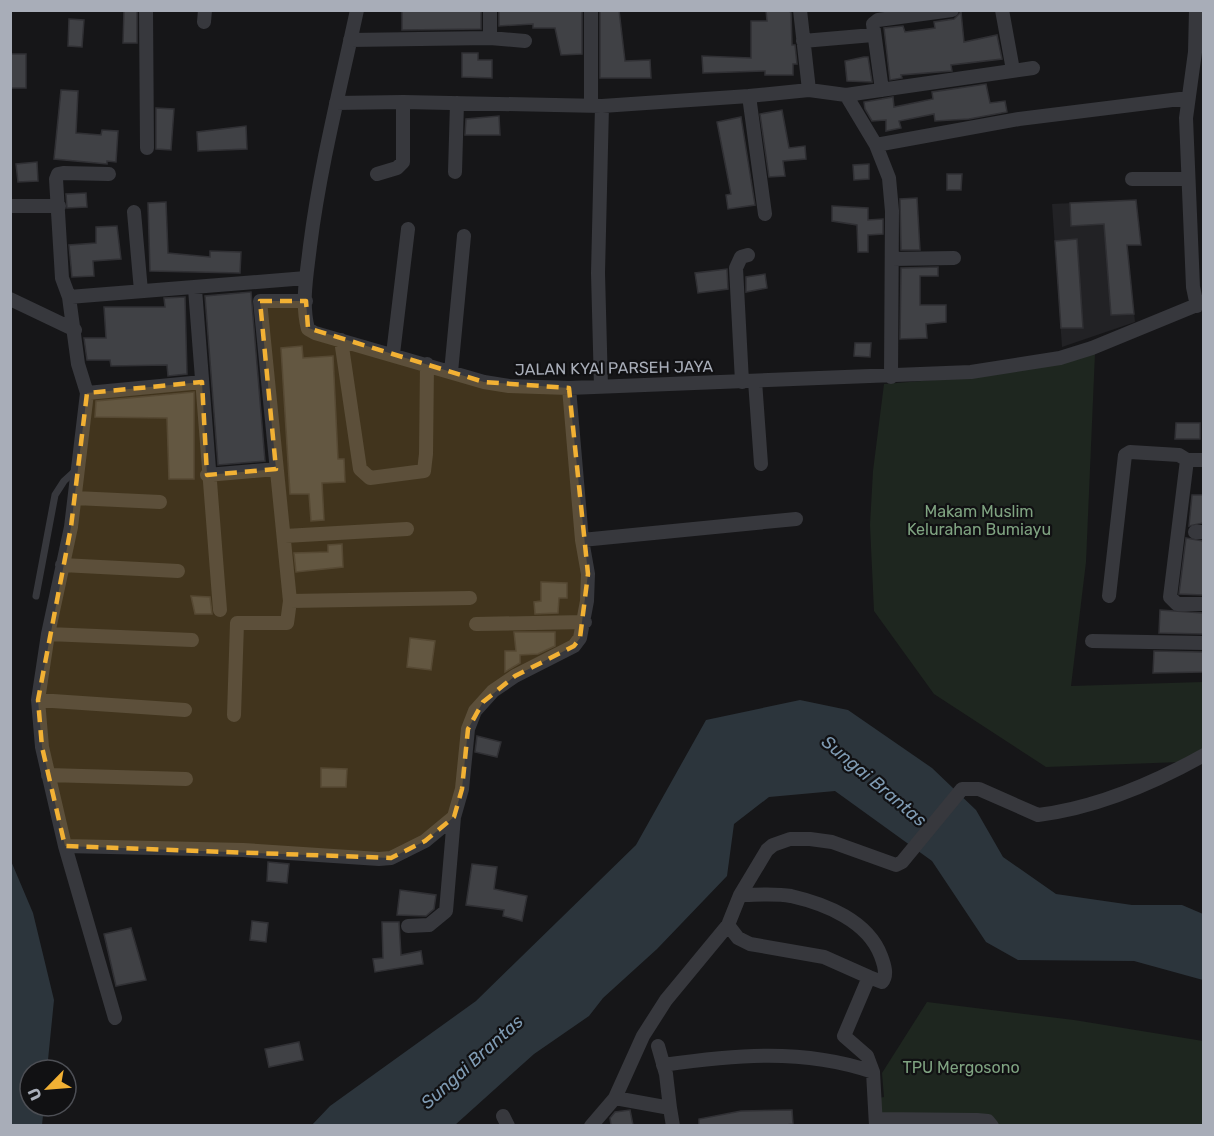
<svg xmlns="http://www.w3.org/2000/svg" width="1214" height="1136" font-family="Rubik,sans-serif">
<style>
.built{fill:#222225}
.green{fill:#1e261f}
.water{fill:#2c353c}
.building{fill:#404145;stroke:#303034;stroke-width:1.5}
.lines{fill:none;stroke-linecap:round;stroke-linejoin:round}
.lane{stroke:#37383d;stroke-width:7}
.street{stroke:#37383d;stroke-width:14}
.marked{fill:#f2b134;fill-opacity:0.2;stroke:#f2b134;stroke-width:4.5;stroke-dasharray:12 8;stroke-linejoin:round}
.labels{text-anchor:middle;dominant-baseline:central;stroke-width:4.5;stroke-linejoin:round;paint-order:stroke}
.street-label{font-size:16px;fill:#a8adb8;stroke:#111113}
.park-label{font-size:16px;fill:#7fa381;stroke:#111113}
.water-label{font-size:18px;font-style:italic;fill:#7f9bb3;stroke:#111113}
</style>
<rect width="100%" height="100%" fill="#161618"/>
<path class="built" d="M1136,200l5,45h-14l8,77 -73,25 -10,-143z"/>
<path class="green" d="M1095,353l-9,209 -15,124 132,-4v67l-22,13 -135,5 -112,-73 -60,-83 -4,-86 3,-54 11,-87 87,-7z
M927,1002l147,18 129,21v84h-322l-4,-27 7,-1 -2,-24z"/>
<path class="water" d="M800,700l48,10 84,58 44,42 27,47 53,37 76,11h50l21,9v66l-69,-19 -116,-1 -32,-18 -54,-81 -97,-70 -66,6 -35,27 -7,52 -70,73 -54,49 -14,18 -55,38 -79,71 -144,1 19,-20 146,-105 160,-156 70,-125z
M11,861l22,52 21,87 -7,70h-17v36h14l-2,19h-31z"/>
<path class="building" d="M124,10h13v33h-14z
M402,10h79v19l-79,1z
M582,10v44l-21,1 -6,-27h-22v-4l-34,2v-15z
M600,10h19l6,51 25,-1 1,18h-51z
M766,10h23l2,3 1,32h3l2,19h-4v11h-28v-4l-62,2 -1,-17 49,2v-37h16z
M961,12l3,30 33,-7 5,24 -51,6 1,6 -51,4 1,3 -12,2 -6,-52 19,-2 2,6 30,-4 -1,-6 20,-3z
M69,19l15,1 -2,27 -14,-1z
M462,53h16v7h14v18l-30,-1z
M10,54h16v34h-16z
M864,57h4l4,25 -25,-1 -2,-20z
M986,84l4,19 15,-2 2,11 -38,7 -34,2 -1,-7 -35,7 2,7 -15,3v-11l-14,1 -7,-12 -1,-7 29,-5 1,10 39,-8 -1,-7z
M61,90l17,1 -2,42 25,2 1,-5 16,1 -2,31 -9,-1v3l-53,-5z
M156,108l18,1 -3,41 -15,-1z
M782,110l7,38 16,-2 1,13 -23,2 2,15 -16,1 -9,-63z
M499,116l1,19h-35l1,-16z
M741,117l14,88 -27,4 -2,-14 5,-1 -14,-72z
M246,126l1,23 -49,2 -1,-19z
M37,162l1,19 -20,1 -2,-18z
M869,164v15l-15,1 -1,-15z
M947,174h15l-1,16h-14z
M86,193l1,14 -20,1 -1,-14z
M917,198l3,52h-19l-1,-51z
M1136,200l5,45h-14l7,69 -23,1 -7,-91 -33,2 -1,-23z
M166,202l2,51 42,4v-6l31,1 -1,21 -90,-2 -2,-68z
M832,206l36,2v12l15,-1v15l-15,1v17h-10l-1,-27 -25,-4z
M117,226l4,33 -28,2 1,15 -22,1 -3,-32 27,-2v-16z
M1077,239l6,89h-22l-6,-87z
M938,267v9h-18v29h26v17l-20,2 1,14 -27,1 1,-71z
M727,269l1,20 -30,4 -3,-20z
M765,274l2,14 -21,4v-15z
M251,292l14,169 -47,4 -13,-169z
M185,297l2,77 -19,2 -1,-11 -56,1 -1,-6h-23l-3,-22h22l-2,-31h61l-1,-9z
M855,343h16l-1,14 -16,-1z
M302,346l1,12 30,-2 5,103h6l1,23 -23,1 2,37 -13,1 -2,-27h-19l-9,-146z
M194,392v87h-25l-2,-61 -72,-1 1,-16z
M1176,423h24v16h-25z
M1192,495h11v28l-14,3z
M1186,538l17,3v54l-24,-1z
M342,544l1,23 -47,5 -2,-19 34,-1v-7z
M541,582l26,1v15h-8l-1,15 -23,1 -1,-12 7,-1z
M191,596l19,1 2,17h-17z
M1160,610l43,3v21l-44,-1z
M514,632h41v14l-17,8 -18,1v8l-15,9v-21h11z
M410,638l25,3 -4,29 -24,-3z
M1154,651l49,1v20l-50,1z
M477,736l24,6 -4,15 -22,-5z
M321,768l26,1 -1,18h-25z
M268,862l21,2 -2,19 -20,-2z
M472,864l25,3 -3,22 33,7 -5,25 -19,-5 1,-6 -38,-5z
M400,890l36,5 -2,14 -8,7 -29,-1z
M252,921l16,2 -2,19 -16,-2z
M382,922h17l2,33 20,-4 2,13 -48,8 -2,-13 10,-1z
M131,928l15,52 -30,6 -12,-52z
M299,1042l4,18 -34,7 -4,-18z
M630,1110l3,15h-22l-1,-7 5,-6z
M792,1110l1,14 -7,1h-87v-6l42,-8z"/>
<g class="lines">
<path class="lane" d="M36,596l19,-101 9,-14 12,-11"/>
<path class="street" d="M146,10l1,138
M357,10c-17,79 -37,157 -47,236 -3,27 -9,56 -2,83l7,4 169,49 25,4 60,2 402,-16 89,-14 32,-10 112,-46
M591,10v96
M800,10l9,80
M1002,10l11,60
M1196,10l-1,42 -9,66 7,169 4,19
M204,22l1,-12
M490,38v-28
M350,40l140,-2 35,3
M803,41l70,-6
M882,90l-9,-66 5,-4 74,-10
M749,96l60,-6 37,5
M336,103l67,-1 199,4 147,-10 16,118
M876,145l143,-26 169,-21
M455,172l2,-69
M109,174l-46,-1 -5,1 -2,5 6,99 7,19 237,-19
M377,174l20,-6 6,-6v-60
M1132,179h55
M10,206h49
M134,212l7,79
M892,259l62,-1
M195,289l25,321
M69,297l9,67 9,29 115,-11
M10,299l65,31
M306,301h-46l30,300 180,-3
M341,340l19,129 10,9 54,-7 2,-17 1,-90
M393,354l15,-125
M451,372l13,-136
M891,377l1,-166 -3,-33 -13,-33 -30,-50 187,-27
M755,381l6,83
M742,382l-6,-114 5,-11 7,-2
M601,387l-3,-114 4,-167
M1187,460l-17,137 7,7h27
M207,475l69,-6
M75,498l85,4
M1195,532h9
M285,536l122,-7
M582,540l214,-21
M62,565l116,6
M1109,596l16,-141 5,-3 49,3 8,5h17
M476,624l109,-2
M48,634l144,6
M1092,641l112,2
M38,700l147,10
M234,715l3,-92h50l3,-22
M48,775l138,4
M65,846l-23,-99 -4,-47 10,-66 23,-107 16,-134
M740,895c16,0 35,-2 51,1 35,8 77,25 90,60 3,8 7,19 1,26l-13,-5
M728,925l10,13 12,6 74,13 45,20 -25,59 23,20 6,16
M408,926l21,-1 17,-14 8,-94
M115,1018l-50,-172 178,4 136,9 12,-1 34,-17 29,-24 8,-28 6,-60 7,-18 18,-20 22,-15 59,-30 6,-8 7,-37 1,-27 -6,-34 -13,-152
M658,1046l8,28 4,34
M663,1065c71,-10 140,-17 210,7l3,54
M615,1098l55,10 3,18
M503,1116l5,10
M876,1119l101,1 11,1 4,5
M591,1126l24,-28 28,-62 23,-36 62,-75 12,-30 27,-45 6,-5 17,-6h20l22,3 64,23 6,-3 60,-73h17l59,26c57,-7 116,-32 166,-60"/>
</g>
<path class="marked" d="M260,301h46l2,27 176,54 85,6 19,186 -8,64 -6,8 -59,30 -32,26 -15,27 -6,60 -8,28 -29,24 -34,17 -326,-12 -23,-99 -4,-47 33,-173 16,-134 115,-11 5,93 69,-6z"/>
<g class="labels">
<g class="street-label">
<text transform="translate(614 368) rotate(-1)">JALAN KYAI PARSEH JAYA</text>
</g>
<g class="park-label">
<text x="979" y="511">Makam Muslim<tspan x="979" dy="18">Kelurahan Bumiayu</tspan></text>
<text x="961" y="1067">TPU Mergosono</text>
</g>
<g class="water-label">
<text transform="translate(874 781) rotate(40)">Sungai Brantas</text>
<text transform="translate(472 1062) rotate(-42)">Sungai Brantas</text>
</g>
</g>
<rect width="1214" height="1136" fill="none" stroke="#a8adb8" stroke-width="24"/>
<g transform="translate(48 1088) rotate(245)"><circle r="28" fill="#111113" stroke="#4d4f55" stroke-width="1.5"/>
<path d="M0-4.5L10 22L0 15L-10 22Z" fill="#f2b134"/>
<text y="-9" font-size="16" font-weight="bold" text-anchor="middle" fill="#a8adb8">U</text>
</g>
</svg>
